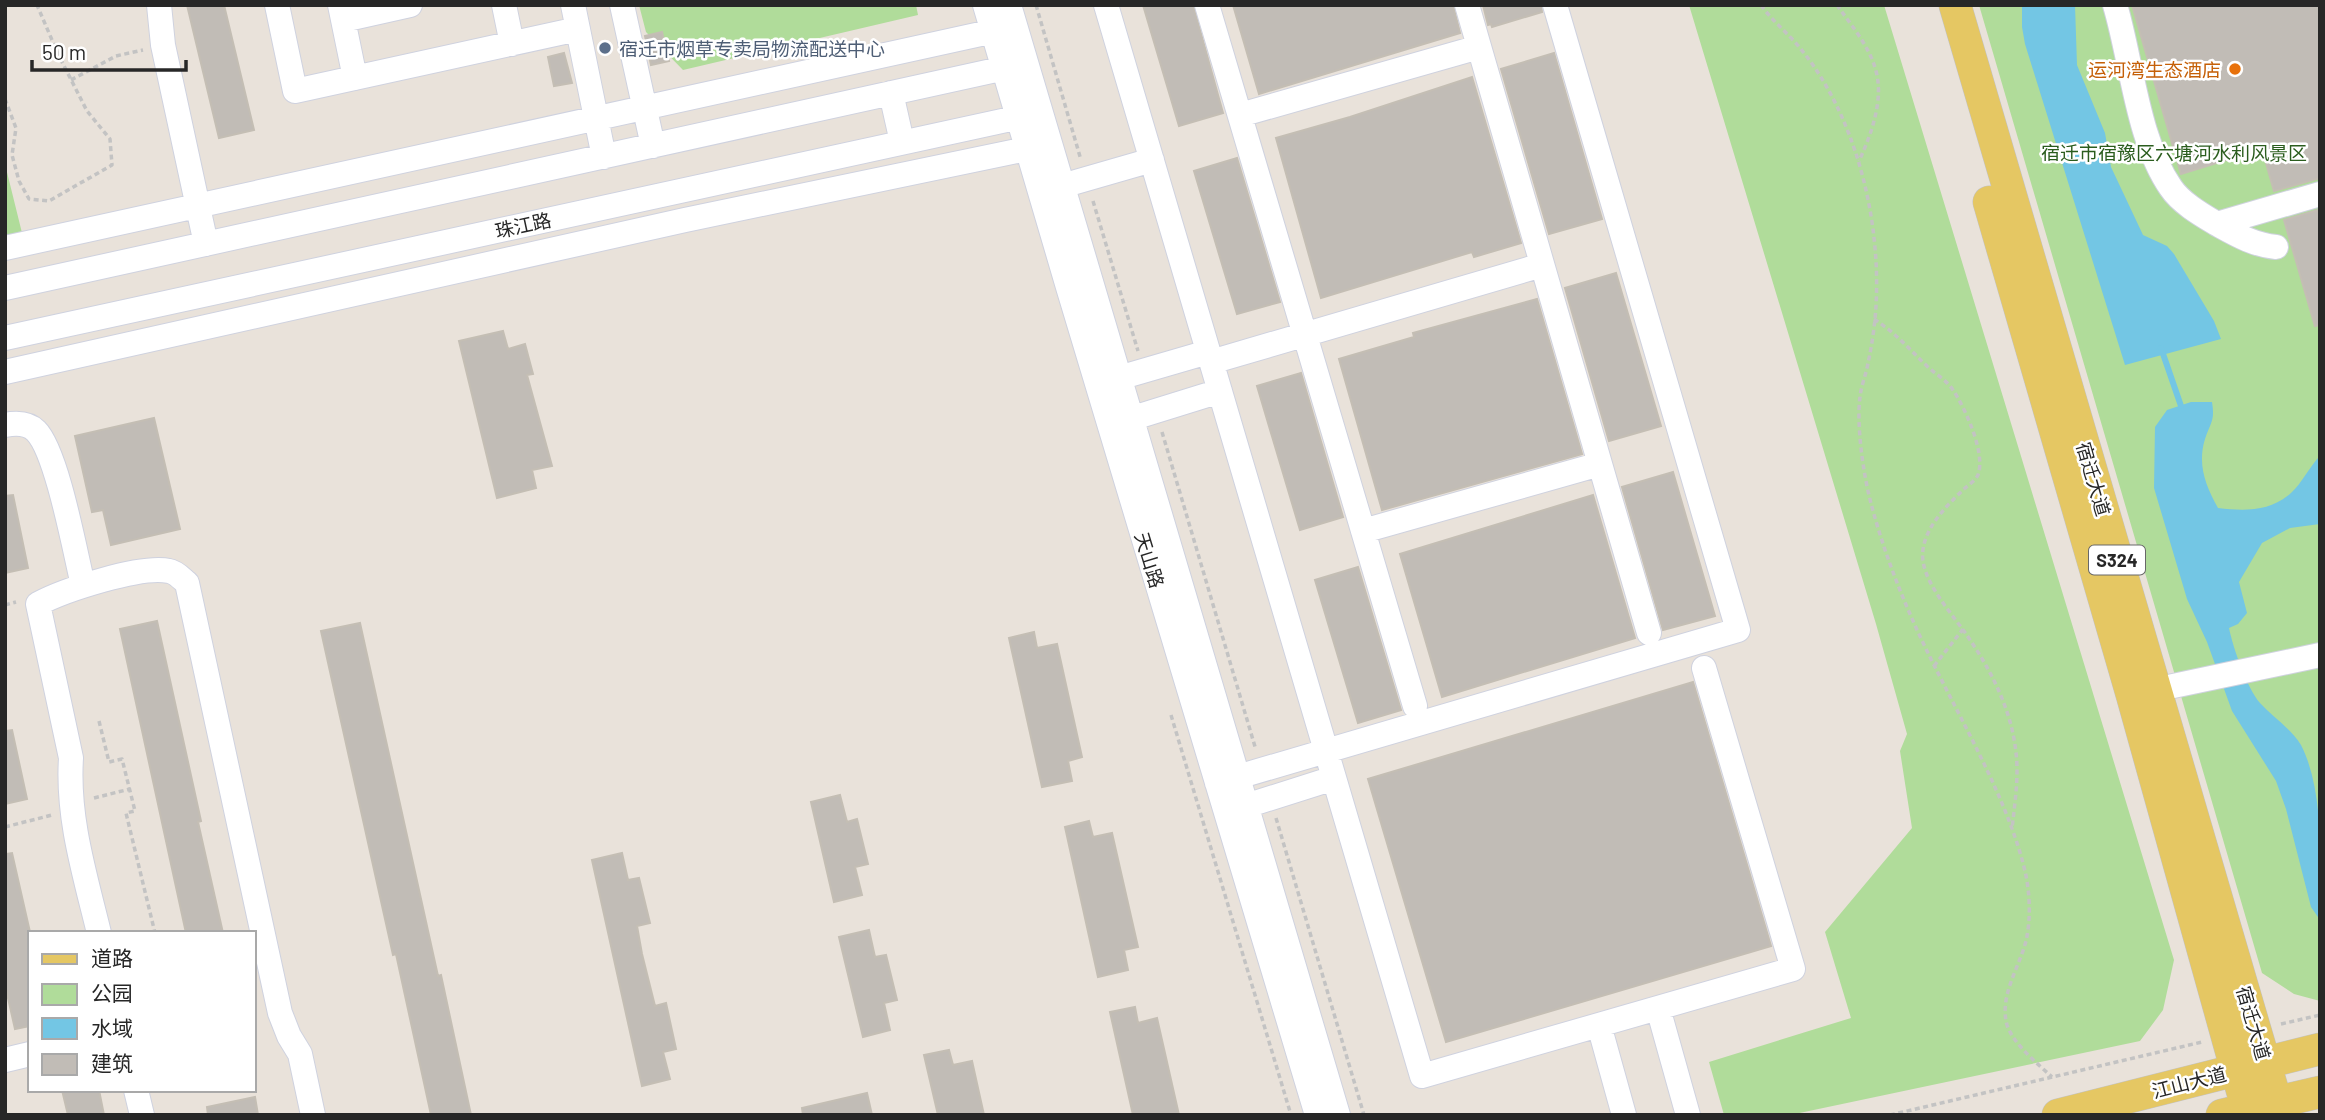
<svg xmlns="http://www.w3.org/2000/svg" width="2325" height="1120" font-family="Barlow,'Noto Sans SC',sans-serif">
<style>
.green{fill:#b0dc9a}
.water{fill:#73c6e4}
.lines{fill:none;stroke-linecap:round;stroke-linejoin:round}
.stream{stroke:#73c6e4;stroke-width:6}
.building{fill:#c1bcb6;stroke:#c4beb4;stroke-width:2}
.minor-casing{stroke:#cfd2df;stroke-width:26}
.major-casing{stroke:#c3c3c3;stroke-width:33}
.path{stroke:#c3c3c3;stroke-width:3.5;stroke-dasharray:5 3.5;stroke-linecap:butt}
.minor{stroke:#fff;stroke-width:24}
.major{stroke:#e5c763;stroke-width:32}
.service-dot{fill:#5c6f8a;stroke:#fff;stroke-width:2.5}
.food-dot{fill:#e8710a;stroke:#fff;stroke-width:2.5}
.labels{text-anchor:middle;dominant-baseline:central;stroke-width:5;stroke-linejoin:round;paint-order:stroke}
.shield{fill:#fff;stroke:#686868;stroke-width:2}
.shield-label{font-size:18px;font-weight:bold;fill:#272727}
.service-label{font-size:19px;fill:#4e5e75;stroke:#fff;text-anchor:start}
.food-label{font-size:19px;fill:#c56008;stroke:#fff;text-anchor:end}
.park-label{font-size:19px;fill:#2b5d1e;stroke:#fff}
.street-label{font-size:19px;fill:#272727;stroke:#fff}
</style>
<rect width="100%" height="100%" fill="#e9e2da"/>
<path class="green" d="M639,5h277l2,10 -235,55 -37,-38z
M1689,5h195l290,955 -11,50 -23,31 -350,74h-66l-15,-53 142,-44 -26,-86 87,-104 -12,-77 7,-17 -31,-110z
M1979,5h341v996l-26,-7 -32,-21z
M5,164l18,73 -18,4z"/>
<path class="water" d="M2022,5h53l2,60 28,68 6,34 32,68 24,11 7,8 40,67 7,18 -96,26 -100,-321 -3,-17z
M2191,402h21c3,19 -1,19 -7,37 -8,26 1,47 13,69 27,3 53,4 74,-16 9,-8 18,-26 28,-36v68l-30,4 -28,15 -23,39 8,31 -9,11 -9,4c4,20 18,60 31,75 13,14 30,25 41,42 24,47 19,120 19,175l-9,-13 -25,-98 -10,-28 -44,-70 -25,-69 -20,-43 -33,-111 1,-61 12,-17z"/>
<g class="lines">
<path class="stream" d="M2161,348l20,58"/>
</g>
<path class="building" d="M187,5h37l30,125 -35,8z
M1143,5h50l30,108 -44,13z
M1233,5h220l7,28 -201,61z
M1483,5h58l1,7 -50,15 -1,-3 -3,1z
M2132,5h188v173l-46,13 -12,-42 -81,25z
M662,32l7,29 -18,4 -6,-29z
M564,53l8,30 -18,3 -6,-29z
M1554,53l48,166 -53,15 -48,-165z
M1472,77l49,166 -47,14 -2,-5 -151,46 -45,-160 74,-21z
M1237,158l43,144 -43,12 -43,-143z
M2318,210l2,7v108l-5,1 -31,-106z
M1616,273l45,153 -52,15 -44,-153z
M1537,299l45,155 -200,56 -43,-151 75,-22 -1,-4z
M503,331l5,18 17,-5 8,30 -6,1 25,91 -20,4 4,18 -39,10 -38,-157z
M1301,373l42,144 -43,13 -43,-144z
M154,418l26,111 -69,16 -8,-35 -11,2 -17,-76z
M1673,472l42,144 -52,14 -41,-143z
M13,495l15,73 -23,5v-77z
M1593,495l42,143 -193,59 -42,-143z
M1358,567l43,143 -43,13 -43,-143z
M157,621l44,200 -3,1 25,111h-37l-66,-304z
M360,623l78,353 3,-1 30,140h-40l-35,-161 -3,1 -72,-324z
M1034,632l3,16 20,-4 25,113 -14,4 4,20 -30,6 -33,-149z
M1693,682l78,264 -325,96 -78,-263z
M12,730l15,69 -22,5v-73z
M840,795l7,27 10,-3 11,45 -13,3 7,28 -28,7 -23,-100z
M1089,821l4,16 19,-4 26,114 -14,3 4,20 -30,7 -33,-150z
M12,853l18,79v94l-15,3 -10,-44v-131z
M622,853l6,27 11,-2 11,45 -13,3 5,28 13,52 11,-3 10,46 -13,3 7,27 -28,7 -50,-226z
M869,930l6,27 11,-2 11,45 -13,3 6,27 -27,7 -24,-100z
M1135,1007l3,16 19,-5 22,97h-46l-23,-103z
M949,1050l4,15 19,-4 12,54h-46l-14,-60z
M62,1090h37l5,25h-36z
M867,1093l5,22h-69l-1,-7z
M255,1097l3,18h-50l-1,-8z"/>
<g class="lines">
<defs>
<path id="minor" d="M159,5l4,40 43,199
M277,5l18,86 283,-62
M340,5l15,73
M504,5l8,39
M573,5l31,152
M622,5l31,141
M985,5l83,282 249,828
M1009,5l329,1110
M1106,5l316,1071 371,-107 -89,-301
M1207,5l208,701
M1467,5l182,628
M2115,5c17,57 22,134 56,183 10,15 31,27 46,36 20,11 37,21 59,23
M343,20l67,-15
M891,93l11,49
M1240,115l239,-68
M1048,190l104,-30
M2217,224l103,-30
M5,248l1003,-220
M5,288l1014,-223
M5,338l1029,-224
M1211,362l331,-97
M5,372l680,-152 356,-74
M1105,382l103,-30
M1117,423l103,-32
M5,425c10,-2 23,-2 31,6 21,21 39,121 47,154
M1363,531l237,-67
M2140,693l180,-38
M1217,783l521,-153 -183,-625
M1230,811l104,-33
M99,933c-14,-58 -32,-115 -28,-175l-33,-154c26,-14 103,-39 131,-33 7,1 13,8 18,12l93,430 9,23 11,18 13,61
M1658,1008l30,107
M1599,1025l25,90
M5,1060l25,-6
M136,1090l6,25"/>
<path id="major" d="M1955,5l325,1110
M1989,202l143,493 117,420
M2058,1115l262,-66
M2222,1115l98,-23"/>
</defs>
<use href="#minor" class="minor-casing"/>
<use href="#major" class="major-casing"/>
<path class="path" d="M1036,5l45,155
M1761,5c12,17 27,28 39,43 56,68 81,171 76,258 -1,18 -4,39 -8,57 -2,12 -7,23 -8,34 -4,29 4,82 12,110 15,56 38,111 64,162 31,62 73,135 89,202 5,22 6,48 1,70 -7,27 -27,55 -19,84 7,20 30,38 45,52
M1837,5c14,20 33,42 39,66 8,29 -5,64 -17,90
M71,80l45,-24 27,-6
M5,99l11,29 -4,27 7,26 10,18 20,2 63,-36 -2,-26 -23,-28 -29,-57 -21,-49
M1093,201l45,150
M1874,319c23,15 36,31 55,49 8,7 18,13 24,22 12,18 33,63 25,85 -3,6 -10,10 -15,15 -19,18 -47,46 -39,76 6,24 28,48 42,68 28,40 51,86 51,137 0,19 -3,39 -5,58
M1162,432l94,318
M5,605l11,-3
M1934,666l29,-37
M1171,715l120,400
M99,721l10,41 13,-3 13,52 -9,2 29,120
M94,798l36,-9
M1276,818l88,297
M5,827l47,-12
M2281,1024l39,-9
M1890,1115l312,-73"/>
<use href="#minor" class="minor"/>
<use href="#major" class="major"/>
</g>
<circle class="service-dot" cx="605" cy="48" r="7"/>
<circle class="food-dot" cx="2235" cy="69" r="7"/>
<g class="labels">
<rect class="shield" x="2089" y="545.5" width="56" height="29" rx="5"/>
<g class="shield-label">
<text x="2117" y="560">S324</text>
</g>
<g class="service-label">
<text x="619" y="48">宿迁市烟草专卖局物流配送中心</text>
</g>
<g class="food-label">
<text x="2221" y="69">运河湾生态酒店</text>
</g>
<g class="park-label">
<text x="2174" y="152">宿迁市宿豫区六塘河水利风景区</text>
</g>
<g class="street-label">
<text transform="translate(523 225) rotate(-12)">珠江路</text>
<text transform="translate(2094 479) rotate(74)">宿迁大道</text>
<text transform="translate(1150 560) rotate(73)">天山路</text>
<text transform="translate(2254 1023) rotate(74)">宿迁大道</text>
<text transform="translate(2189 1082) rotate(-14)">江山大道</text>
</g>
</g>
<rect width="2325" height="1120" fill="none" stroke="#272727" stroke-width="14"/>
<rect x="28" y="931" width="228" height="161" fill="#ffffff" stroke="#a9a9a9" stroke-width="2"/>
<rect x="42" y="954" width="35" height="10" fill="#e5c763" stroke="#a9a9a9" stroke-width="2"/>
<text x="91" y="966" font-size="21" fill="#272727">道路</text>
<rect x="42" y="984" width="35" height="21" fill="#b0dc9a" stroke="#a9a9a9" stroke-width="2"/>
<text x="91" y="1001" font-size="21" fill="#272727">公园</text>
<rect x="42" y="1018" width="35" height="21" fill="#73c6e4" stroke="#a9a9a9" stroke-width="2"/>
<text x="91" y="1036" font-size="21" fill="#272727">水域</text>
<rect x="42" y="1054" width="35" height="21" fill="#c1bcb6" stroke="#a9a9a9" stroke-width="2"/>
<text x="91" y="1071" font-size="21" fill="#272727">建筑</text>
<path d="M32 60v10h154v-10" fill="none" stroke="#272727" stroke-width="3.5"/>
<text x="42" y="60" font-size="21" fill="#272727" stroke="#ffffff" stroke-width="5" paint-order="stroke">50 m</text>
</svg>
